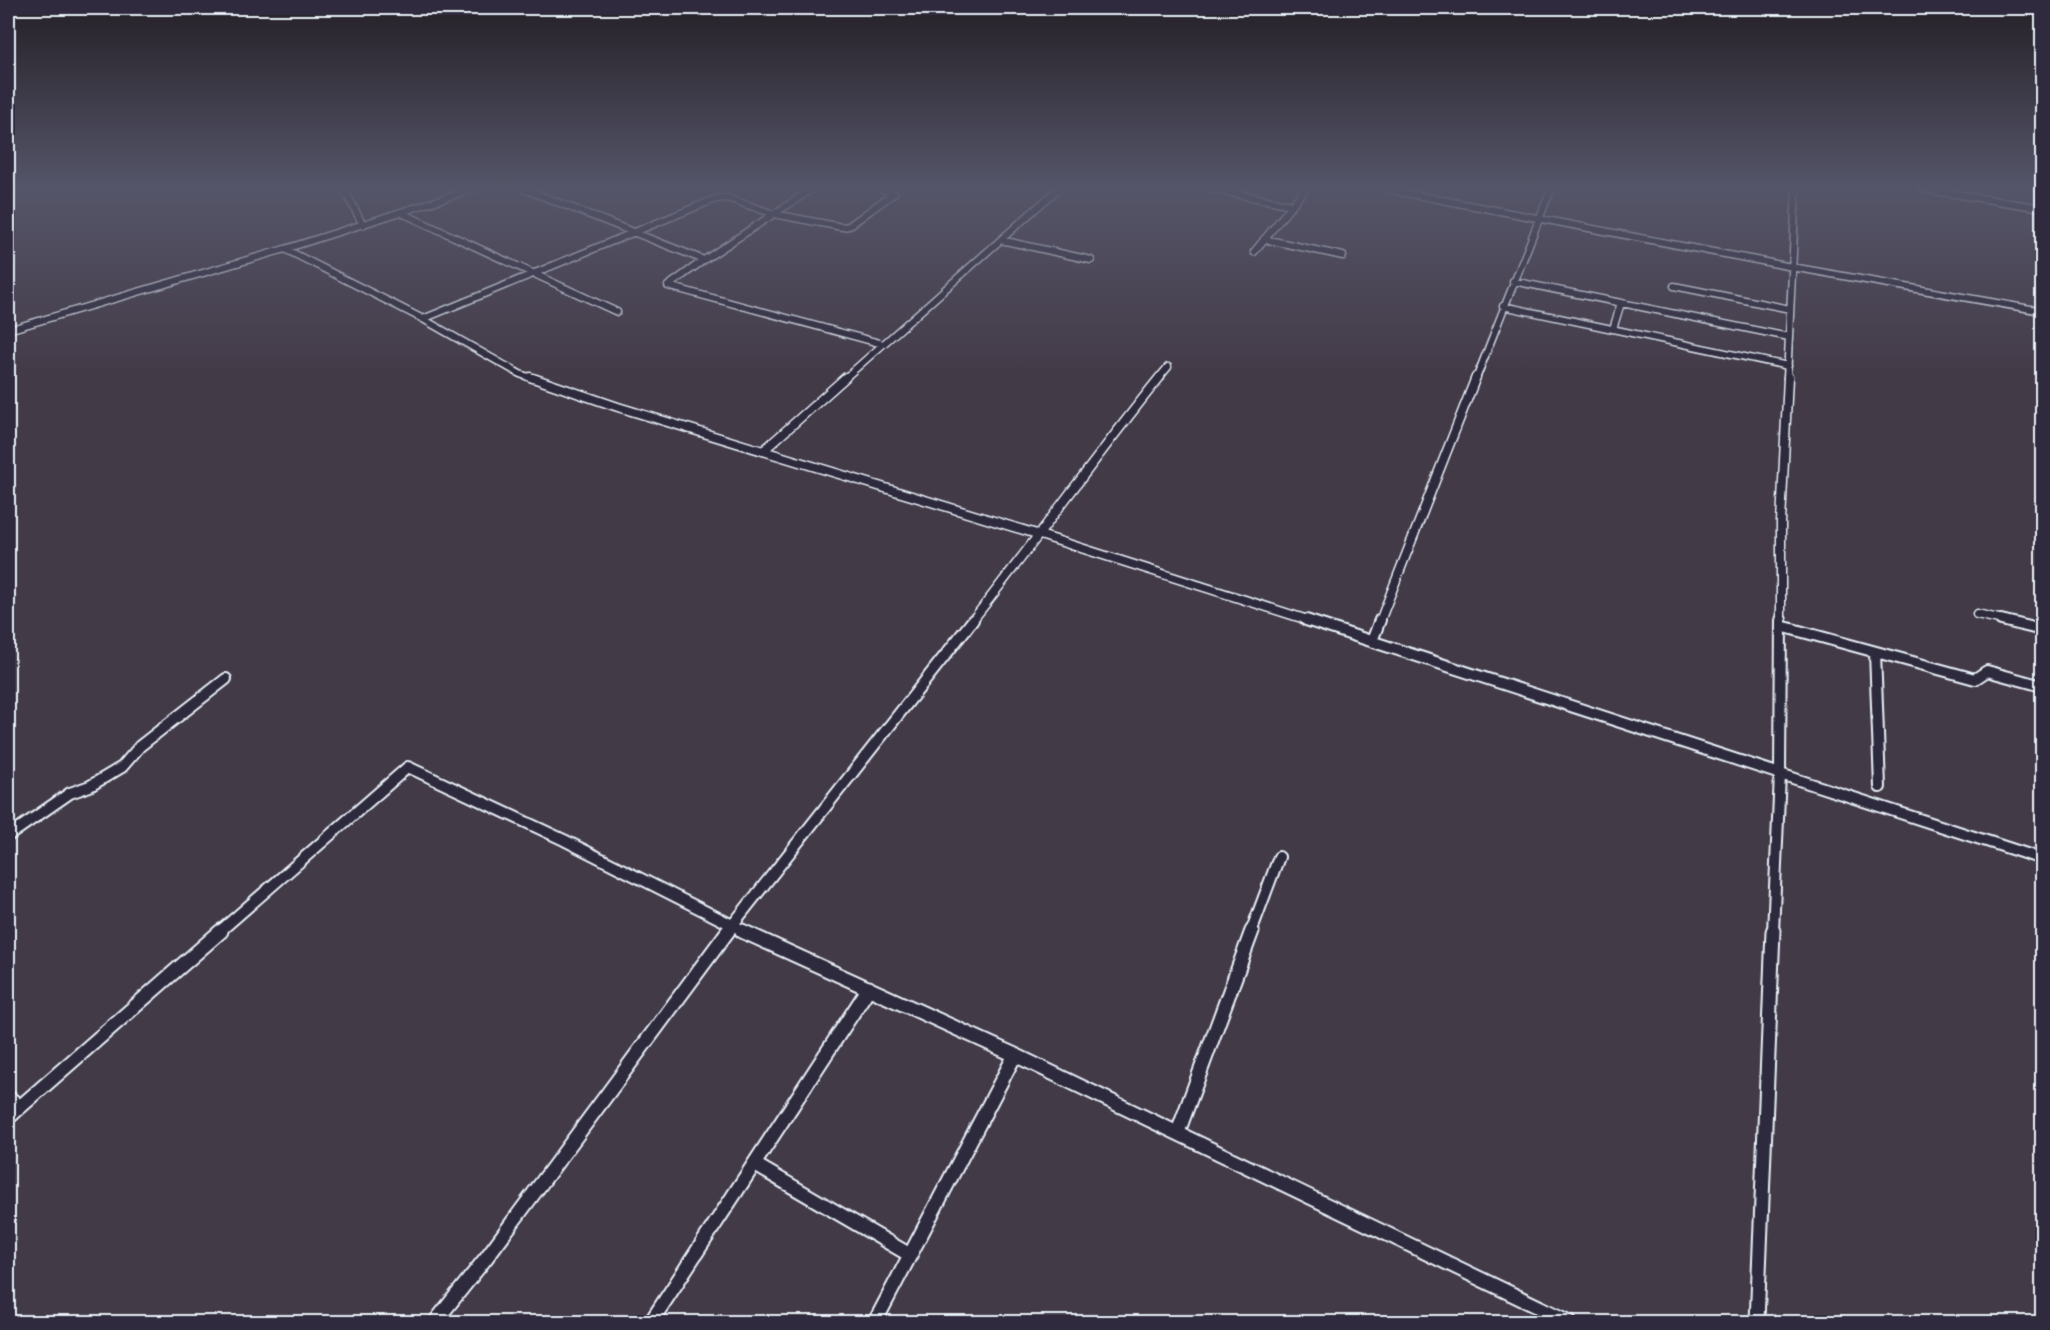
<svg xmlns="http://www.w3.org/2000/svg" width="2050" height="1330" font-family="Sriracha,sans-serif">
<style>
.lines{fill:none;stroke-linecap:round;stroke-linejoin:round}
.minor-far3-casing{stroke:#e8f1f8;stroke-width:9}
.minor-far2-casing{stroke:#e8f1f8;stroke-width:11}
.minor-far1-casing{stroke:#e8f1f8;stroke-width:14}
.minor-casing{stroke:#e8f1f8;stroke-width:17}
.minor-far3{stroke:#2f2a3d;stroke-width:6}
.minor-far2{stroke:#2f2a3d;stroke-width:8}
.minor-far1{stroke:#2f2a3d;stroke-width:10}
.minor{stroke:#2f2a3d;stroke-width:13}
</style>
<rect width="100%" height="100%" fill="#433a47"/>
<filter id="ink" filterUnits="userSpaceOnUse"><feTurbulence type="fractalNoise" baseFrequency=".0167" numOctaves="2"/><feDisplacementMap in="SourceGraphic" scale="12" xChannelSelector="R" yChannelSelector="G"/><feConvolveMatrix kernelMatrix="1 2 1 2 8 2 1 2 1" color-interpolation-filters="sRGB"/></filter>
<g filter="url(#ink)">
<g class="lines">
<defs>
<path id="minor-far3" d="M344,189l19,36
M524,189l180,71 108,-71
M1211,189l81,16
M1385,189l407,78 250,44
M1923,189l119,19
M2037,189l5,4
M402,213l215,99
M1264,239l79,17
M1001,240l90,20
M285,249l138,70 97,55 14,5
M1254,252l51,-63
M704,260l-36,26 215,58
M1513,281l276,56
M1674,286l116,23
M1503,306l285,60
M423,319l292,-120 12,-1 47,16 68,13 7,-1 45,-33 -12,-4
M1613,329l8,-26
M8,330l277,-81 188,-60
M844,379l214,-190
M1158,379l10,-12
M1476,379l75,-190
M1787,379l9,-190"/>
<path id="minor-far2" d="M530,377l88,30 422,128 271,86
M763,451l83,-74
M1977,614l30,7
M972,621c64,-80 123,-164 188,-244
M1380,621l96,-244
M1781,621v-98l7,-146"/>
<path id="minor-far1" d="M1306,620l736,239
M2001,620l41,10
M1781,626l194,53 12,-8 55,15
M1372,641l8,-21
M1875,652l5,135
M8,836l62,-43 20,-7 32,-19 18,-21 86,-67
M219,932l189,-165 156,73 182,92
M727,932l246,-312
M1251,932l28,-75
M1773,932l7,-158 1,-154"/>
<path id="minor" d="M742,931l273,124 555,267
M8,1097l12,10 201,-176
M8,1118l12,-11
M1178,1132l74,-201
M754,1164l156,91
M435,1322l51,-64 242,-327
M651,1322l218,-334
M875,1322l140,-267
M1757,1322l16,-391"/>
</defs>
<use href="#minor-far3" class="minor-far3-casing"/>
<use href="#minor-far2" class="minor-far2-casing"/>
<use href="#minor-far1" class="minor-far1-casing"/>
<use href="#minor" class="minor-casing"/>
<use href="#minor-far3" class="minor-far3"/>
<use href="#minor-far2" class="minor-far2"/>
<use href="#minor-far1" class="minor-far1"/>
<use href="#minor" class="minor"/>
</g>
</g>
<linearGradient id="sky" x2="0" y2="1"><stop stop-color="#252027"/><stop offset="0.5" stop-color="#555569"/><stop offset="1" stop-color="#555569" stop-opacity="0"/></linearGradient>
<rect width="2050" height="375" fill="url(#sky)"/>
<rect width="2050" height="1330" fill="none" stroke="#2f2a3d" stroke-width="30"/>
<rect x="15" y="15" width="2020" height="1300" fill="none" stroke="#e8f1f8" stroke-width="2" filter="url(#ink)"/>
</svg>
